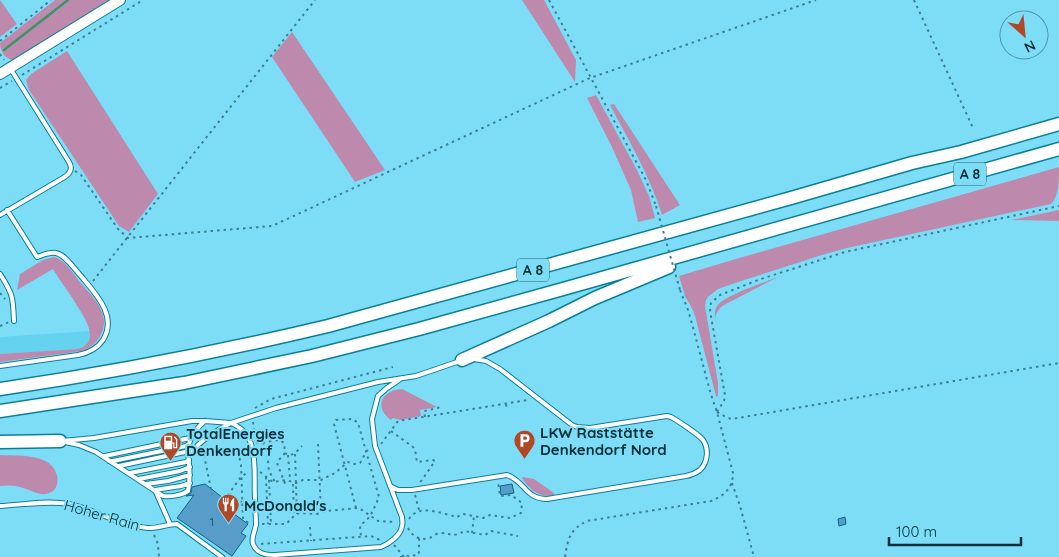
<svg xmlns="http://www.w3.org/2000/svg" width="1059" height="557" font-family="Quicksand,sans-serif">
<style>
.built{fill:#65d2f0}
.green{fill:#bd8aae}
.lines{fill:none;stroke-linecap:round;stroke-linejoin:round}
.stream{stroke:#399566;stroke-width:2.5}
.building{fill:#569dca;stroke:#12628b}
.service-casing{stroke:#098098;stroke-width:6}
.secondary-casing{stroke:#098098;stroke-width:12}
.motorway-casing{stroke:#098098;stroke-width:15}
.path{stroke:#3c8192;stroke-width:2;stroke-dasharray:2.5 4;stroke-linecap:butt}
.service{stroke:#fff;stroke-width:4}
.secondary{stroke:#fff;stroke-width:10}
.motorway{stroke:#fff;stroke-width:12}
.path-bridge{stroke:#3c8192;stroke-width:2;stroke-dasharray:2.5 4;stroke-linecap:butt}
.labels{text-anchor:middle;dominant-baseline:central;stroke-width:4;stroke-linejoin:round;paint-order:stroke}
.number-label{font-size:12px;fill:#164a5c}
.shield{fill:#7dddf7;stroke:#266271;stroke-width:1}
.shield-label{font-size:14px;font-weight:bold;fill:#012e38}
.poi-label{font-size:15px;font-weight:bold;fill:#012e38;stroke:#7dddf7;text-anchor:start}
.street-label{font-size:15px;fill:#012e38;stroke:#7dddf7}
</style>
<rect width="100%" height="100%" fill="#7dddf7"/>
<path class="built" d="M90,331v8l-2,5 -7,5 -81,5v-17z"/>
<path class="green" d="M0,0l17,24 -17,13z
M55,0h57l-98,60c-8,0 -14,-8 -14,-17z
M522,0h22l32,60 -1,22z
M292,32l93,138 -30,12 -83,-125z
M67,51l91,143 -29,38 -10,-6 -90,-136 -3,-10 5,-6z
M596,95l41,75 12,26 6,22 -17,4 -7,-32 -20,-45 -24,-47z
M614,104l66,101 -18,10c-12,-39 -33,-74 -52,-110z
M1059,167c0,13 0,29 -8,37l-204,44 -25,7 -84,27 -20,7 -10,8 -2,3 -1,6 13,77v12l-1,2 -1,-1 -21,-80 -3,-8 -7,-12 -6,-20 60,-18z
M1059,210v11l-48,-1z
M54,257c11,3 18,15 25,24 13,15 34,34 21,55 -4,7 -10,12 -18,15l-82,11v-8l78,-5c26,-8 3,-36 -5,-50 -7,-10 -14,-20 -20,-30l-36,21 3,-16 23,-14z
M780,276l-56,29c-6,4 -9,9 -9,16 0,-5 -1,-10 2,-15 7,-11 49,-24 63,-30z
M402,389l35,18 -17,3 1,6 -20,4 -8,-2 -2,2c-18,-13 -9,-30 11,-31z
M0,455c17,1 50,-2 56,18 2,3 2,8 1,11 -1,6 -6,9 -11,10 -7,1 -16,-4 -23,-6 -7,-3 -15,-3 -23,-2z
M523,477l11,2 20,14v2c-15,3 -24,-5 -32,-17z"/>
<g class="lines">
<path class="stream" d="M4,50l64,-50"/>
</g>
<path class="building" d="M205,484l22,17 -4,5 25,18 -7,9 5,3 -14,20 -55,-38 17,-23 -8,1 5,-3 1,-6z
M512,484l2,9 -13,2 -1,-9z
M845,517l1,7 -7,2 -1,-7z"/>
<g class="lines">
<defs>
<path id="service" d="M0,215l63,-37c7,-4 10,-9 6,-16l-59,-94
M0,274c13,20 13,23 14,47
M0,366l78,-11c10,-2 19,-6 25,-15 15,-24 -8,-47 -22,-64 -7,-7 -15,-21 -25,-23 -7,-1 -13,2 -19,4l-30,-47
M231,423c7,3 13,7 17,14 9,16 6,43 7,61 0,9 1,18 1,27 -1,6 -5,12 -3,19 4,10 13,11 22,11l106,-8c8,-3 20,-12 21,-21 1,-3 0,-6 0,-9l-27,-71 -3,-27 6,-23 9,-8 12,-8
M62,441l32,-3 98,-17h13l26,2 45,-15 102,-26 38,-6 44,-15
M65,442l14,3 17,7 67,44c8,1 19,-1 25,-5 7,-31 -12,-46 17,-70
M102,456h3l85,-18
M189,457c6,-14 27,-26 40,-33
M109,461h4l73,-15 3,-2
M119,466l66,-14 3,-1
M130,473l56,-11 3,-2
M139,479l41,-8 10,-4
M146,484l22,-3 22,-6
M390,486l8,4h14l95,-15c18,6 18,24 40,24l139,-23c5,-1 10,-3 14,-6 8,-8 9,-21 3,-30 -5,-6 -25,-19 -32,-23l-4,-1 -77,12 -13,-1 -5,-2 -72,-56 -14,-8 -12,-2
M155,490l15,34
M155,490l26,-4 9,-3
M0,506c22,-1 48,-6 69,-2 27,6 50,21 78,24 10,1 20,-4 30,-4l45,33"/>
<path id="secondary" d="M0,74l120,-74"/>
<path id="motorway" d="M462,360l87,-39 46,-23 74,-31
M0,389c110,-16 219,-37 328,-63l463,-128 121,-35 49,-11 98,-28
M0,411l184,-28 128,-27 107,-27 144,-40 496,-140
M0,442l60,-1"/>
</defs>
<use href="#service" class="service-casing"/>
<use href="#secondary" class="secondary-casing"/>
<use href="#motorway" class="motorway-casing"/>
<path class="path" d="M549,0l97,180 10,26
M914,0l59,128
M0,41l51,-41
M0,54l4,6
M22,75l121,-75
M0,88l12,-7
M75,171l6,4 37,54 10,9 144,-12 318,-148 226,-78
M93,281l222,-281
M0,293l5,6
M0,326l9,-4
M506,404l1,5
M255,408l16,-9 122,-32
M717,412l7,-11 1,-6 -15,-84 1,-8 9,-8 38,-15 87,-28 214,-46
M717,412l11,6 4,1 327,-56
M425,417l-1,-6 14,-3 2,-2
M253,422l2,13
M391,431l22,16 2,3 2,12 16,-2 2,1 -13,19 -3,3
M263,442l4,10 2,19 6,11
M256,443l24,-3 4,3 1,10c7,5 12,-2 17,-7
M318,444l3,68
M381,444l17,-23 130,-21
M245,447l-6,9 2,9 2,54 7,5
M643,452l11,-2
M285,453l-7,8 -1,2 9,23
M295,454l2,60
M204,455l8,39
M288,455l2,25
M260,472l13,10 13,-2 10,3 7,-3h18l14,-7 13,-11 6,2 6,-1 8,-14 2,-1
M266,477l2,47
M269,480l2,44
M732,483l8,23 14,51
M293,484l1,32
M230,494l12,8
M415,495l4,15
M220,506l21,-29 7,-5
M356,508l-22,-84 2,-4 17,-1 5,4 21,74c-5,11 -8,22 -19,28l1,12
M409,519c10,-16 33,-5 48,-2l6,-3 20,4 7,-3 20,3 11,-5 1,-10 -11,-8 -11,1 -2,-15
M262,524h24l10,-10 4,-1 17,1 9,-3 32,-3 4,2 16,11 17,1
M310,527l1,14
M408,528c4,8 12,13 21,10 4,-1 7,-5 11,-5 11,0 13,5 24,-2l21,4 6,-4 27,5
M472,533l2,-17
M154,535l4,9 1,13
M261,544l110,-8 9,4
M394,545l10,12
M400,557l18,-2 1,-3v-14
M565,557c3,-18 4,-27 22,-36l124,-20c13,-5 22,-13 22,-28l-16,-61 -6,-17 -17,-64 -6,-21 -8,-20"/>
<use href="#service" class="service"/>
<use href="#secondary" class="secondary"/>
<use href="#motorway" class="motorway"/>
<path class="path-bridge" d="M656,206l24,84"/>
</g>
<defs>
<symbol id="parking-pin" viewBox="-11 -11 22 30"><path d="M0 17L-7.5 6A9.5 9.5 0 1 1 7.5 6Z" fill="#b04826" stroke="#7dddf7"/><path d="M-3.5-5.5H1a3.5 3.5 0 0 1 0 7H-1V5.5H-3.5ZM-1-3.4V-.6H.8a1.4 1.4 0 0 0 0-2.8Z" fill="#fff"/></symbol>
<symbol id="fuel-pin" viewBox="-11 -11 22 30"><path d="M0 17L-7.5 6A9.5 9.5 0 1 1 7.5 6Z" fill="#b04826" stroke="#7dddf7"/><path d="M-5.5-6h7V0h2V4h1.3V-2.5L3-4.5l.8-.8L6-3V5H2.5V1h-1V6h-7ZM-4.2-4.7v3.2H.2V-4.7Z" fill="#fff"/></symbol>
<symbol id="restaurant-pin" viewBox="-11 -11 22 30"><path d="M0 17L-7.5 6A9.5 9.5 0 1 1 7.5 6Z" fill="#b04826" stroke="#7dddf7"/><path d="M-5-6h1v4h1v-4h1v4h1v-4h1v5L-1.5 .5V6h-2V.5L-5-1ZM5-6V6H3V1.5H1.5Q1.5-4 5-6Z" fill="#fff"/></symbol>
</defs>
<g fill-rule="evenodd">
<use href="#parking-pin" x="512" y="428" width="25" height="34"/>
<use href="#fuel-pin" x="158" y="430" width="25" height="34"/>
<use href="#restaurant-pin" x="216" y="492" width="25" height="34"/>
</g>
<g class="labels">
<g class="number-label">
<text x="212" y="521">1</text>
</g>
<g class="shield">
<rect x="954" y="162.5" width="32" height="23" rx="4"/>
<rect x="517" y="258.5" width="32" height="23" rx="4"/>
</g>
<g class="shield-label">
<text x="970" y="174">A 8</text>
<text x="533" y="270">A 8</text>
</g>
<g class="poi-label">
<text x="540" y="432">LKW Raststätte<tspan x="540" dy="17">Denkendorf Nord</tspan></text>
<text x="186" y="433">TotalEnergies<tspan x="186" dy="17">Denkendorf</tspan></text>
<text x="244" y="505">McDonald's</text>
</g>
<g class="street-label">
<text transform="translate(102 515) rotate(16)">Hoher Rain</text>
</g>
</g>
<g transform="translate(1024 35) rotate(153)"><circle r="24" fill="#7dddf7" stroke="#4b97ab"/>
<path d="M0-4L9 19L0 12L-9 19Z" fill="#b04826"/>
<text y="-8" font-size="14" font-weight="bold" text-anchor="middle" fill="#012e38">N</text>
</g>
<path d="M889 537v8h132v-8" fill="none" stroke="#012e38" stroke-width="2.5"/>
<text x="896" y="537" font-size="15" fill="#012e38" stroke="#7dddf7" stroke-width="4" paint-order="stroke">100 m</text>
</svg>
